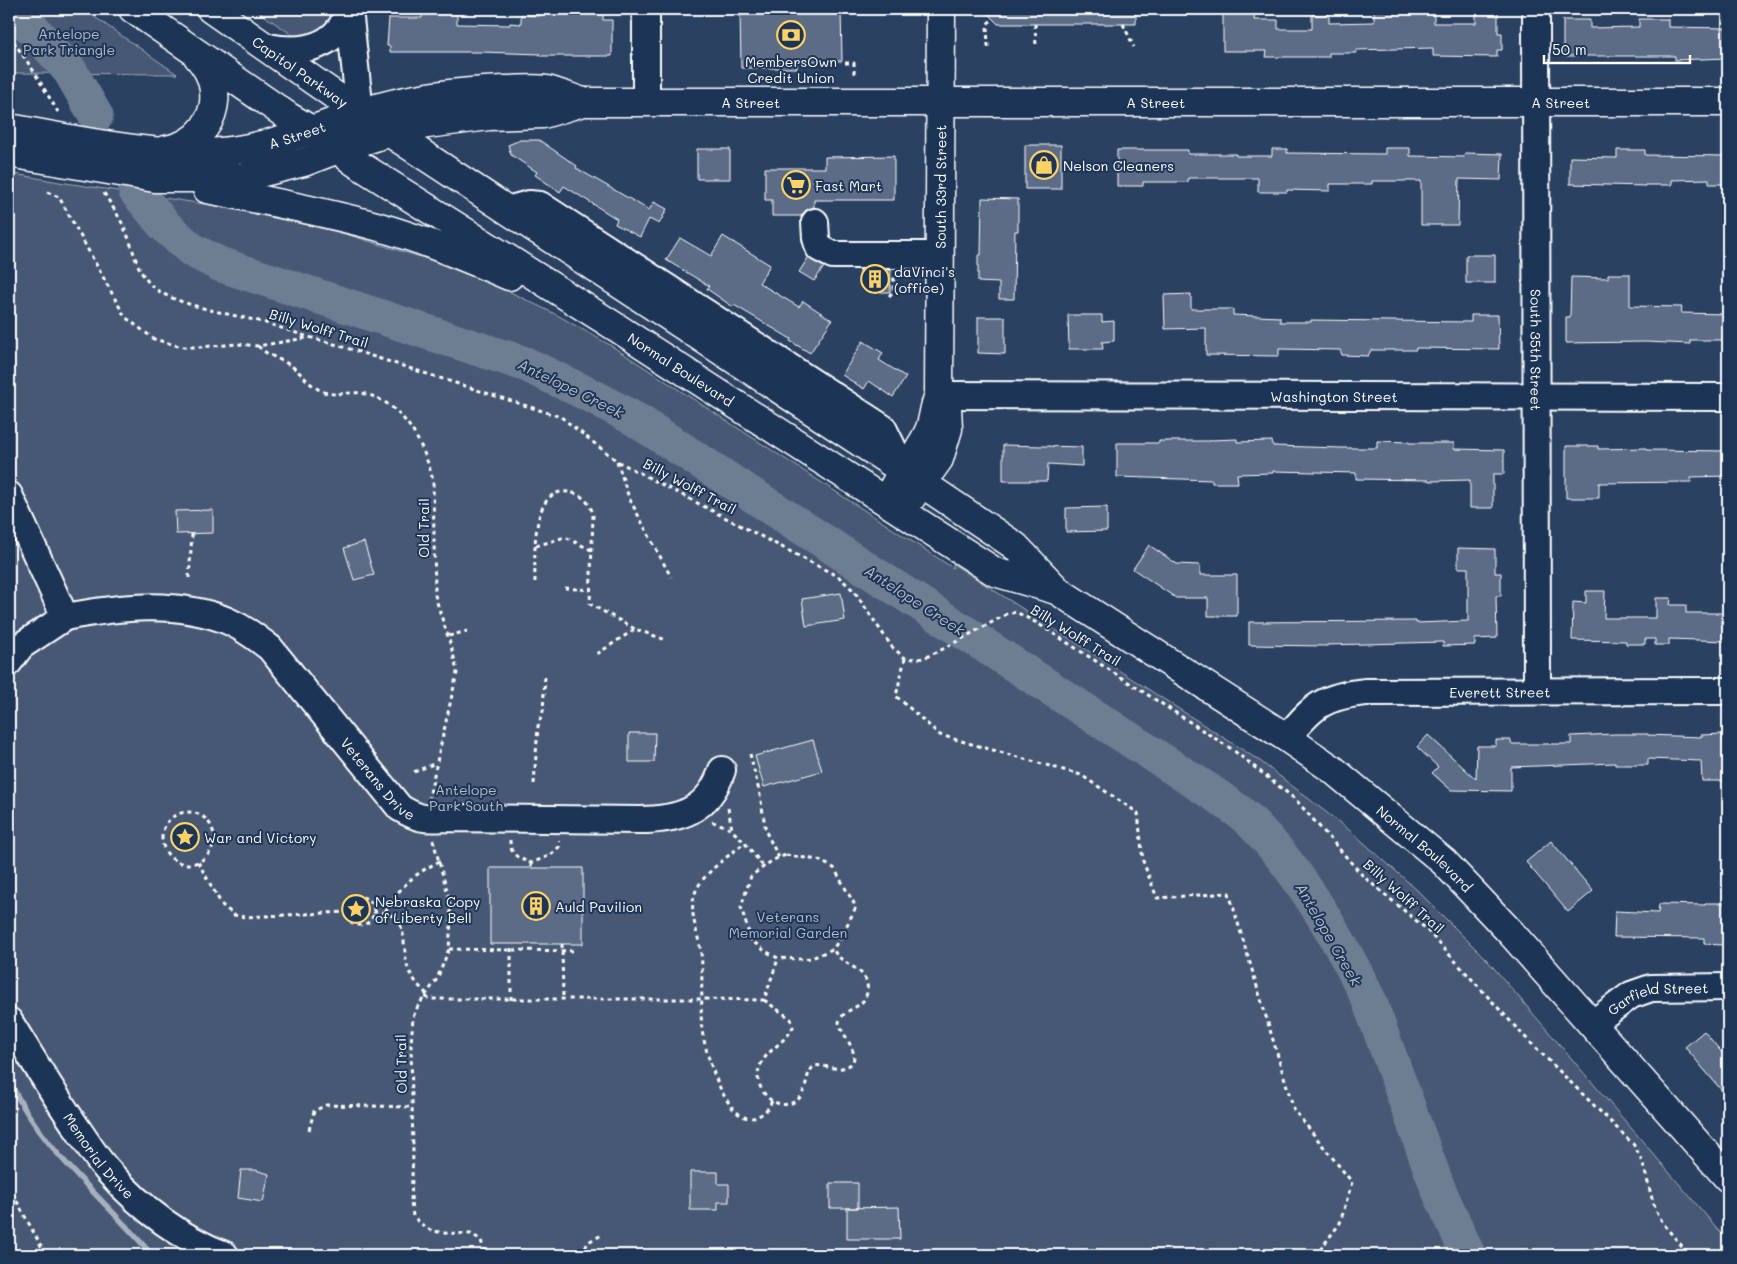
<svg xmlns="http://www.w3.org/2000/svg" width="1737" height="1264" font-family="Mali,sans-serif">
<style>
.green{fill:#465975;stroke:#a2acba}
.lines{fill:none;stroke-linecap:round;stroke-linejoin:round}
.stream{stroke:#a7b1be;stroke-width:5.5}
.river{stroke:#6d7d92;stroke-width:35}
.building{fill:#5b6c86;stroke:#fff}
.minor-casing{stroke:#fff;stroke-width:30}
.major-casing{stroke:#fff;stroke-width:31}
.path{stroke:#fff;stroke-width:3;stroke-dasharray:4 4;stroke-linecap:butt}
.minor{stroke:#1d3557;stroke-width:26}
.major{stroke:#1d3557;stroke-width:28}
.labels{text-anchor:middle;dominant-baseline:central;stroke-width:4;stroke-linejoin:round;paint-order:stroke}
.park-label{font-size:14px;fill:#b5bdc8;stroke:#1d3557}
.poi-label{font-size:14px;fill:#fff;stroke:#1d3557;text-anchor:start}
.street-label{font-size:14px;fill:#fff;stroke:#1d3557}
.water-label{font-size:15px;font-style:italic;fill:#b6bec8;stroke:#1d3557}
</style>
<rect width="100%" height="100%" fill="#2a4161"/>
<filter id="ink" filterUnits="userSpaceOnUse"><feTurbulence type="fractalNoise" baseFrequency=".02" numOctaves="2"/><feDisplacementMap in="SourceGraphic" scale="10" xChannelSelector="R" yChannelSelector="G"/><feConvolveMatrix kernelMatrix="1 2 1 2 8 2 1 2 1" color-interpolation-filters="sRGB"/></filter>
<g filter="url(#ink)">
<path class="green" d="M9,9h74l94,65 -168,-1z
M254,9h95l-39,38z
M9,173l50,9 198,30 79,19 94,29 72,28 55,27 53,30 343,223v-4l307,197 93,72 64,57 70,70 241,281v14h-1719z"/>
<g class="lines">
<path class="stream" d="M9,1080c32,70 95,118 143,175"/>
<path class="river" d="M10,9l22,19 38,43 26,45
M136,191l29,35 27,24 27,14 306,100 71,34 42,23 576,373c12,9 26,17 37,28 49,49 88,116 118,178l68,186 31,69"/>
</g>
<path class="building" d="M422,9h35v15l53,1v-2l11,1v-9l19,1v-4h45v-3h18v11h9v36h-72v-2l-59,-2h-91v-6h-3l2,-28h33z
M740,9h101l1,52h-45v7h-56z
M983,9h153v15h-138z
M1223,9h32l-1,11h24v9h34v-14h17v8l45,-1v-13h60v14h42v-12h22v22h4v17h-5v7l-64,-1v-8l-77,2v3h-27v4h-63l1,-6h-44z
M1639,19h29v8l60,1v30l-53,2v-4h-112v-36h27v8l49,-1z
M520,140h19l38,26 -1,2 73,42 5,-8 13,7 -8,15 -10,-5 -9,18 -25,-13 2,-5 -53,-33 -4,6 -25,-17 2,-3 -26,-17 -3,-10z
M1025,145h36v44h-36z
M1385,148h25v8l54,1 1,-4 37,1 -1,26 -42,-1 -1,46h-37v-44h-49v3h-42v7l-43,-1v2h-29v-14h-70v4h-45v4h-26v-36h71v4h48v2h36v-7h15v4l98,1z
M697,149h33v30h-33z
M1617,150h28v5l83,1v28h-19v-5l-37,1v5h-27v1l-75,-2v-27l47,1z
M894,156v44h-80v7l-8,3 -5,6h-29v-16h-7v-32h60v-11z
M982,198l36,1v32h-3l-1,68h-15v-16l-21,-1v-27h3z
M723,236l47,29 -11,18 40,24 4,-6 29,19 -22,33 -20,-12 1,-2 -57,-34 -1,2 -26,-18 2,-3 -43,-26 14,-22 31,18z
M1466,255h29v28h-29z
M808,258l16,9 -10,14 -15,-9z
M860,270h31l-1,22h-21l-9,-8z
M1608,274h22v32l52,1 -1,6 47,1v26h-38v4l-44,-2 -80,1v-26h4l1,-40 37,1z
M1191,294v15h42v6l47,2v5h31v-2l160,2v-7h27l1,34 -83,-1v2h-45l-3,6 -26,-1 -2,-5 -61,-1v7l-73,-1v-27l-41,1 -1,-34z
M1068,315h34v7l12,-1v20l-12,1 1,7h-34z
M978,317h27v37l-27,-1z
M863,341l20,12 -4,7 27,17 -13,20 -24,-16 -5,8 -22,-14z
M1237,439v3l35,-1 1,5 68,2h36v-7l32,1v1h45v6l50,1v24h-11v34h-23v-28l-41,1v-1l-73,-1v-6l-83,-2v2l-36,1 1,9h-26v-3l-95,-3v-34h42v-2h52v-1z
M1003,445l79,2v19l-34,-2 -1,17h-44z
M1566,446h32v3l48,-1v2l82,1v25l-37,1v5l-92,1v15h-33z
M1107,507v24l-41,1v-24z
M213,510v23l-37,1 -1,-23z
M364,542l10,33 -20,5 -10,-32z
M1149,545l28,19 23,1v10h37v41h-29v-18h-32l-43,-29z
M1458,548l37,1v24h6v23h-5l1,42 -22,1v6l-32,1v-4l-116,3v1l-78,-1v-23l167,-1v2l52,-2v-53h-10z
M1586,591h19l-1,27h52v-20h15l-1,7h16v8h42v28l-59,-2v6h-14v-6h-10v5h-19v-3l-54,-1 1,-38 13,1z
M841,593l4,27 -39,6 -4,-27z
M629,733h26l-1,29h-25z
M1615,734h33v1l53,2v-2l22,-1v9h5v38h-26l-1,-20 -53,-2v6h-33v-2l-104,4v24l-60,-1 -19,-17 6,-6 -21,-20 11,-12 48,44 1,-33h19v-6h15v4h60v-8z
M813,740l9,31 -58,16 -9,-31z
M1551,841l42,50 -25,21 -42,-50z
M490,868h93v76h-93z
M1705,903h23v35l-5,-1v8l-19,-1v-6l-90,-1 1,-26 43,2 1,-9 46,1z
M1704,1031l24,29v38l-43,-51z
M241,1170h14l14,4 -6,28 -25,-4z
M690,1172h28v12h11v18h-11v8h-28z
M830,1183h28v25h-28z
M899,1207l1,32h-53v-31z"/>
<g class="lines">
<defs>
<g id="minor">
<path d="M349,9l11,104 -9,14"/>
<path d="M646,9v93"/>
<path id="s1" d="M1536,9l1,682"/>
<path d="M268,47c25,5 56,4 73,-20 3,-5 5,-12 8,-18"/>
<path d="M507,210l22,-6 11,1 343,223 21,43"/>
<path d="M815,222l1,16 3,10 14,7h106"/>
<path id="s2" d="M939,395l789,2"/>
<path d="M9,495l56,122 -44,29 -12,16"/>
<path id="s3" d="M65,617c53,-10 112,-17 163,4 16,7 29,17 42,27l130,160c17,10 24,12 44,10l195,2c40,0 70,-9 83,-50"/>
<path id="s4" d="M1287,738c26,-33 38,-42 79,-46l362,-1"/>
<path id="s5" d="M9,1021c23,37 45,74 70,110 9,13 18,28 29,40 32,36 72,67 117,84"/>
<path id="s6" d="M1592,1024l39,-29 20,-7 77,-1"/>
</g>
<g id="major">
<path id="s7" d="M133,9l156,108 24,14 43,32 263,166 376,243 61,18"/>
<path id="s8" d="M211,9l149,104 544,358 111,75 43,45 229,147 45,31 112,93 68,72 216,244"/>
<path id="s9" d="M9,128c71,12 157,33 228,22 46,-7 80,-23 123,-37 48,-16 95,-21 145,-23 13,0 29,-2 42,0 12,3 24,8 36,12"/>
<path d="M165,150c48,-7 65,-59 33,-93"/>
<path id="s10" d="M9,153l146,25h84l65,-16 34,-13 52,-17 37,-8 62,-8 54,-2 40,-12h1145"/>
<path d="M207,189c57,11 113,22 169,37 46,13 89,31 133,50"/>
<path id="s11" d="M894,486c11,-17 25,-34 34,-53 6,-12 5,-25 11,-38l2,-386"/>
<path d="M911,498l28,-39 9,-30 -1,-22"/>
</g>
</defs>
<use href="#minor" class="minor-casing"/>
<use href="#major" class="major-casing"/>
<path class="path" d="M846,11h28
M1035,24l1,23
M1123,24l11,23
M9,35l24,35 25,42
M988,47l-1,-23 5,-4
M845,63h9v15
M47,192l12,5 66,120 29,22 28,8h17l39,-3 20,2 48,-8
M104,193c7,12 16,24 21,37 10,20 9,37 26,55 19,20 86,30 115,38 22,7 43,15 65,20l230,74 56,44 222,116 15,14 38,56 13,11 11,1 8,-1 19,-9 64,-35 9,-2 21,11 196,127 62,49 69,78 61,51 97,106 111,110c13,19 14,42 22,63 7,19 22,33 35,48
M889,296l4,-4 1,-16
M258,346c12,12 23,12 36,22 10,8 17,19 30,24 13,5 28,-2 42,2 38,10 59,52 67,87l2,114c7,27 18,51 22,78l-28,124
M617,461l12,37 42,79
M536,546l29,-9 26,13
M189,578l3,-44
M535,582c0,-24 -6,-101 38,-89 11,3 18,11 20,22l-3,89 45,25
M565,588l25,2
M449,636l18,-5
M597,654l38,-25 31,11
M905,658l-9,38 44,39 141,40 57,38 5,48 14,37 72,-5 65,217 58,72 -12,41 -20,27v5
M750,754l10,41 6,37 13,26
M414,772l22,-9
M534,784l4,-58 5,-15 2,-37
M728,808l4,21
M162 838a26 26 0 1 1 52 0a26 26 0 1 1-52 0Z
M712,822c24,4 37,27 51,44
M433,840l16,58 2,21 -2,30 -12,30 -19,27 -5,11 -2,28 2,108 -2,50 2,13 8,8 9,6 13,3 28,1 10,6 4,15
M510,840c0,16 9,18 21,23l20,-8 8,-8v-6
M786,855l32,5 16,8 22,39 -15,30 -8,12 -3,1 -18,8 -14,1 -20,-1 -13,-7 -14,-11 -10,-33 10,-31 22,-16z
M198,862l24,43 12,10 11,2 101,-5
M531,863v5
M346 911a14 14 0 1 1 28 0a14 14 0 1 1-28 0Z
M373,912c39,0 27,30 35,56 4,10 11,19 19,26
M385,912c15,-26 29,-38 55,-51
M562,944l1,56
M449,949l128,2
M425,997l6,2h271c-1,-15 1,-31 -1,-46 -3,-23 -16,-46 -2,-68 11,-17 30,-29 45,-42
M511,1000v-56
M764,1000l27,19 2,8c-7,15 -25,22 -32,37 -12,22 15,52 36,36 11,-8 7,-25 17,-34 10,-2 18,4 28,2 28,-6 -2,-34 -3,-46 5,-15 26,-13 28,-30 4,-25 -26,-25 -34,-43
M772,1101c-2,4 -5,9 -9,12 -34,27 -58,-62 -61,-83 -1,-10 -1,-20 0,-31l62,1 14,-41
M309,1130l5,-19 12,-6 87,2
M9,1187l37,68
M582,1255l6,-13 14,-7"/>
<use href="#minor" class="minor"/>
<use href="#major" class="major"/>
</g>
</g>
<defs>
<symbol id="bank-ring" viewBox="-11 -11 22 22"><circle r="9.5" fill="#1d3557" stroke="#ffd166" stroke-width="1.5"/><path d="M-6-4H6V4H-6ZM0-2.3a2.3 2.3 0 1 0 0 4.6a2.3 2.3 0 1 0 0-4.6Z" fill="#ffd166"/></symbol>
<symbol id="shop-ring" viewBox="-11 -11 22 22"><circle r="9.5" fill="#1d3557" stroke="#ffd166" stroke-width="1.5"/><path d="M-5-2.5h2.3a2.7 3.5 0 0 1 5.4 0H5L5.5 6h-11ZM-1.5-2.5h3a1.5 2.3 0 0 0-3 0Z" fill="#ffd166"/></symbol>
<symbol id="supermarket-ring" viewBox="-11 -11 22 22"><circle r="9.5" fill="#1d3557" stroke="#ffd166" stroke-width="1.5"/><path d="M-6-5.5h2.5l.6 2H6L4.5 2H-2.5L-4.4-4H-6ZM-1.5 3.2a1.3 1.3 0 1 0 .1 0ZM3 3.2a1.3 1.3 0 1 0 .1 0Z" fill="#ffd166"/></symbol>
<symbol id="building-ring" viewBox="-11 -11 22 22"><circle r="9.5" fill="#1d3557" stroke="#ffd166" stroke-width="1.5"/><path d="M-4-6H4V6H1V3H-1V6H-4ZM-2.5-4.3h1.7v1.8h-1.7ZM.8-4.3h1.7v1.8H.8ZM-2.5-1h1.7V.8h-1.7ZM.8-1h1.7V.8H.8Z" fill="#ffd166"/></symbol>
<symbol id="sight-ring" viewBox="-11 -11 22 22"><circle r="9.5" fill="#1d3557" stroke="#ffd166" stroke-width="1.5"/><path d="M0-6L1.8-2.2L6-1.7L2.9 1.2L3.7 5.4L0 3.3L-3.7 5.4L-2.9 1.2L-6-1.7L-1.8-2.2Z" fill="#ffd166"/></symbol>
</defs>
<g fill-rule="evenodd">
<use href="#bank-ring" x="775" y="19" width="32" height="32"/>
<use href="#shop-ring" x="1028" y="149" width="32" height="32"/>
<use href="#supermarket-ring" x="780" y="169" width="32" height="32"/>
<use href="#building-ring" x="859" y="263" width="32" height="32"/>
<use href="#sight-ring" x="169" y="821" width="32" height="32"/>
<use href="#building-ring" x="520" y="890" width="32" height="32"/>
<use href="#sight-ring" x="340" y="893" width="32" height="32"/>
</g>
<g class="labels">
<g class="park-label">
<text x="69" y="33">Antelope<tspan x="69" dy="16">Park Triangle</tspan></text>
<text x="466" y="789">Antelope<tspan x="466" dy="16">Park South</tspan></text>
<text x="788" y="916">Veterans<tspan x="788" dy="16">Memorial Garden</tspan></text>
</g>
<g class="poi-label">
<text x="791" y="61" text-anchor="middle">MembersOwn<tspan x="791" dy="16">Credit Union</tspan></text>
<text x="1063" y="165">Nelson Cleaners</text>
<text x="815" y="185">Fast Mart</text>
<text x="894" y="271">daVinci's<tspan x="894" dy="16">(office)</tspan></text>
<text x="204" y="837">War and Victory</text>
<text x="375" y="901">Nebraska Copy<tspan x="375" dy="16">of Liberty Bell</tspan></text>
<text x="555" y="906">Auld Pavilion</text>
</g>
<g class="street-label">
<text stroke="none"><textPath href="#s8" startOffset="109">Capitol Parkway</textPath></text>
<text stroke="none"><textPath href="#s10" startOffset="754">A Street</textPath></text>
<text stroke="none"><textPath href="#s10" startOffset="1159">A Street</textPath></text>
<text stroke="none"><textPath href="#s10" startOffset="1564">A Street</textPath></text>
<text stroke="none"><textPath href="#s9" startOffset="292">A Street</textPath></text>
<text stroke="none"><textPath href="#s11" startOffset="311">South 33rd Street</textPath></text>
<text transform="translate(319 328) rotate(17)">Billy Wolff Trail</text>
<text stroke="none"><textPath href="#s1" startOffset="341">South 35th Street</textPath></text>
<text stroke="none"><textPath href="#s7" startOffset="656">Normal Boulevard</textPath></text>
<text stroke="none"><textPath href="#s2" startOffset="395">Washington Street</textPath></text>
<text transform="translate(690 486) rotate(28)">Billy Wolff Trail</text>
<text transform="translate(423 528) rotate(-90)">Old Trail</text>
<text transform="translate(1076 635) rotate(32)">Billy Wolff Trail</text>
<text stroke="none"><textPath href="#s4" startOffset="229">Everett Street</textPath></text>
<text stroke="none"><textPath href="#s3" startOffset="385">Veterans Drive</textPath></text>
<text stroke="none"><textPath href="#s8" startOffset="1478">Normal Boulevard</textPath></text>
<text transform="translate(1404 896) rotate(42)">Billy Wolff Trail</text>
<text stroke="none"><textPath href="#s6" startOffset="74">Garfield Street</textPath></text>
<text transform="translate(401 1064) rotate(-91)">Old Trail</text>
<text stroke="none"><textPath href="#s5" startOffset="162">Memorial Drive</textPath></text>
</g>
<g class="water-label">
<text transform="translate(571 388) rotate(26)">Antelope Creek</text>
<text transform="translate(915 600) rotate(33)">Antelope Creek</text>
<text transform="translate(1329 934) rotate(60)">Antelope Creek</text>
</g>
</g>
<rect width="1737" height="1264" fill="none" stroke="#1d3557" stroke-width="30"/>
<rect x="15" y="15" width="1707" height="1234" fill="none" stroke="#fff" stroke-width="2" filter="url(#ink)"/>
<path d="M1544 55v8h146v-8" fill="none" stroke="#ffffff" stroke-width="2.5"/>
<text x="1552" y="55" font-size="15" fill="#ffffff" stroke="#1d3557" stroke-width="4" paint-order="stroke">50 m</text>
</svg>
